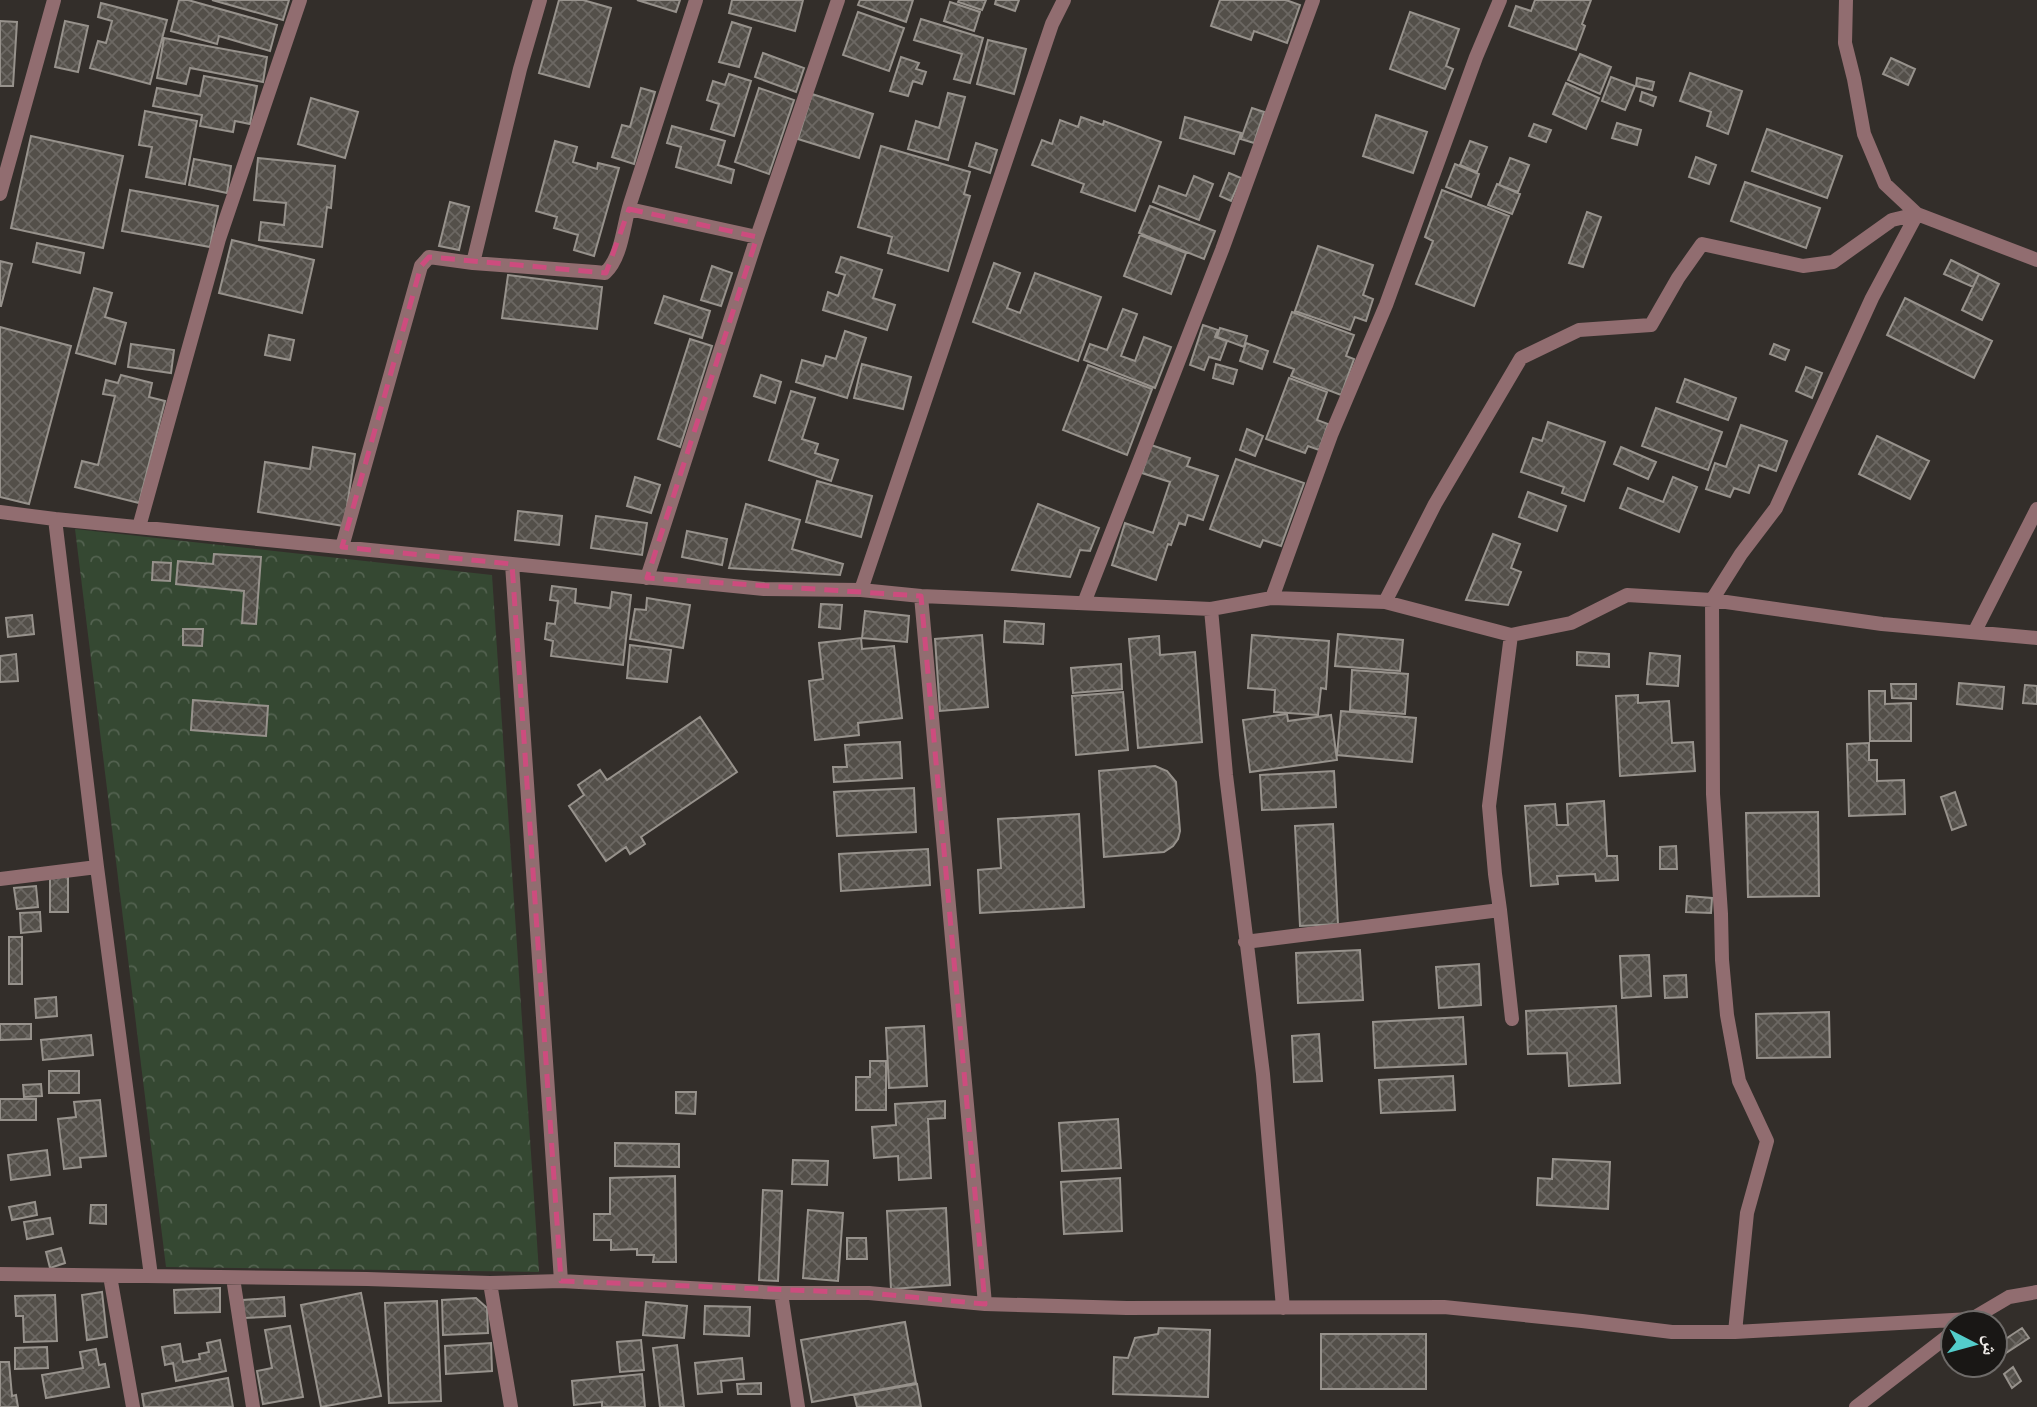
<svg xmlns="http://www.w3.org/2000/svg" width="2037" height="1407" font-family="Barlow,'Noto Naskh Arabic',sans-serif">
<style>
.forest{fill:url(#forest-crowns)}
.building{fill:url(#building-cross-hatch);stroke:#97928c;stroke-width:2}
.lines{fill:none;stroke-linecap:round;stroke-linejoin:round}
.minor{stroke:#916d70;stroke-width:14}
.marked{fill:none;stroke:#cd4c7e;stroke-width:5;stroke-dasharray:14 9;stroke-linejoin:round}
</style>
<defs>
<pattern id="forest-crowns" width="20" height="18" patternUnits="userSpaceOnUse" patternTransform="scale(1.75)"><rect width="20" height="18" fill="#354832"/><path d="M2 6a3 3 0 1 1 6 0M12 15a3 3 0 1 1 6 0" fill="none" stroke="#536250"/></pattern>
<pattern id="building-cross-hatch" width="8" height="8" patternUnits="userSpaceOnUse" patternTransform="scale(1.75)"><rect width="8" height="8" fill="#534f49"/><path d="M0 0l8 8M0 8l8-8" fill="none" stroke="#6c6863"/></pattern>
</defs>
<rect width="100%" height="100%" fill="#332e2a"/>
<path class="forest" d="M75,529l417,46 47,697 -373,-5z"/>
<path class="building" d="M179,0h9l89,25 -7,26 -51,-15 -2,8 -46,-13z
M212,0h77l-6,20z
M559,0h24l28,8 -22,79 -50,-14z
M637,0h43l-4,12z
M732,0h71l-8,31 -66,-18z
M860,0h53l-7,22 -48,-17z
M959,0h27l-4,10 -24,-8z
M996,0h23l-4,11 -20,-7z
M1220,0h66l14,5 -13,38 -33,-12 -3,9 -40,-14z
M1535,0h56l-9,24 3,2 -9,24 -67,-24 7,-20 15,5z
M950,2l30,10 -6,19 -30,-10z
M101,3l66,17 -17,64 -60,-16 8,-27 8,2 6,-22 -14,-4z
M858,12l46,16 -15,43 -46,-16z
M1410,12l49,17 -13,37 7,3 -8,20 -55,-20z
M921,19l62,19 -13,45 -16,-4 8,-25 -48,-14z
M0,21l17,1 -4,64h-13z
M65,21l23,5 -10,46 -23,-5z
M732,22l19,6 -12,39 -20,-5z
M164,38l103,19 -4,25 -73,-14 -4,16 -29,-6z
M988,40l38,9 -12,45 -37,-10z
M763,53l41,15 -8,24 -41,-15z
M1580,54l31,13 -11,27 -32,-14z
M901,57l18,6 -3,6 10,3 -4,12 -9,-3 -5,15 -18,-5z
M1891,58l24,11 -7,16 -25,-11z
M1690,73l52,18 -14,43 -21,-8 4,-14 -31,-11z
M729,74l22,7 -17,55 -23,-7 8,-25 -12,-4 6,-19 12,4z
M204,76l53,10 -7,38 -15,-3 -2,11 -33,-6 2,-11 -49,-9 4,-18 43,8z
M1611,77l24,9 -10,24 -23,-9z
M1637,78l17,4 -2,8 -16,-4z
M1566,83l33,15 -13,31 -33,-15z
M641,88l14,4 -21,72 -22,-7 10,-32 8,2z
M759,88l35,12 -25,74 -34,-12z
M1642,92l14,5 -3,9 -13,-5z
M948,93l17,4 -17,63 -40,-11 8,-28 23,7z
M812,94l61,20 -14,44 -61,-19z
M311,98l47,14 -13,46 -47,-14z
M1252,108l12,4 -10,31 -13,-4z
M145,111l52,10 -12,63 -39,-7 6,-30 -13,-2z
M1376,115l51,17 -14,41 -50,-17z
M1081,117l22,8 1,-4 57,21 -26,69 -54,-19 3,-8 -52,-19 10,-25 10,4 8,-24 18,7z
M1185,117l56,16 -7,21 -54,-16z
M1617,123l24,7 -4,15 -25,-7z
M1534,124l17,6 -5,12 -17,-6z
M672,126l53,15 -7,24 16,5 -3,13 -55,-16 5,-20 -14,-4z
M1767,129l75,27 -15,42 -75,-27z
M31,136l92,20 -20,92 -92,-20z
M555,141l22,6 -4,15 24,7 1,-6 21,5 -25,88 -20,-6 4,-15 -24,-7 3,-11 -21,-6z
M1470,141l17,6 -10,25 -17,-7z
M976,143l21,7 -7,23 -21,-7z
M881,146l89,26 -6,22 6,2 -22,75 -60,-18 4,-16 -34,-10z
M1696,157l20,8 -7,19 -20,-7z
M258,158l77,8 -4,42 -4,-1 -5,40 -63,-7 2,-18 23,3 2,-22 -32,-3z
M1510,158l19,7 -11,27 -19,-7z
M194,159l37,7 -4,27 -38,-8z
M1455,164l24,10 -8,23 -25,-10z
M1229,173l12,5 -10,23 -11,-5z
M1194,176l19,8 -14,36 -46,-18 6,-16 27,10z
M1745,182l75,26 -14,40 -75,-27z
M1497,184l23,10 -8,20 -24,-9z
M130,190l88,16 -8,41 -88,-16z
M1442,190l67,26 -35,90 -58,-22 17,-43 -8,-4z
M450,202l19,5 -10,43 -20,-4z
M1150,206l65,25 -11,28 -65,-26z
M1587,212l14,5 -18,50 -14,-4z
M1140,235l46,18 -15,41 -47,-18z
M232,240l82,20 -12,53 -83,-20z
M37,243l47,10 -4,20 -47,-11z
M1318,246l55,19 -10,30 10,4 -7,22 -11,-4 -5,13 -55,-19z
M841,257l41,13 -9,28 22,7 -8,25 -64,-20 5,-18 10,4 7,-21 -9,-3z
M1951,260l28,14 -6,13 -29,-13z
M0,261l12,3 -11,42h-1z
M994,263l26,10 -13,35 13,5 15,-40 66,24 -23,64 -105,-39z
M712,266l20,7 -11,33 -20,-6z
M1979,274l20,10 -17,36 -20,-10z
M508,275l94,12 -5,42 -95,-11z
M94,288l18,5 -7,24 21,6 -11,41 -39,-11z
M664,296l46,15 -8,27 -47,-15z
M1905,298l87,43 -18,37 -87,-43z
M1123,309l14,5 -16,42 14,5 9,-24 27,10 -16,41 -71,-28 6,-16 17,6z
M1292,312l62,23 -8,21 8,3 -13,36 -50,-19 3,-7 -20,-7z
M1203,325l15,5 -3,7 12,4 -7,19 -11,-3 -5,13 -14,-5z
M0,327l71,19 -42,158 -29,-7z
M1220,328l27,8 -3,11 -27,-10z
M845,331l21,7 -19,60 -51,-16 6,-22 21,6 3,-10 10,3z
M269,335l25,5 -4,20 -25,-5z
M690,339l22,7 -32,101 -22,-8z
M1246,343l22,8 -6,18 -22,-8z
M131,344l43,6 -3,23 -43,-6z
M1774,344l15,6 -4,10 -15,-6z
M862,364l49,13 -8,32 -49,-11z
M1216,364l21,6 -4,14 -20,-6z
M1088,365l64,24 -25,66 -64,-25z
M1806,367l16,6 -10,25 -16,-7z
M121,375l31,8 -3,14 16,4 -26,102 -64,-16 7,-26 16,4 17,-69 -12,-2 3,-14 12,3z
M761,375l20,7 -6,21 -21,-7z
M1289,378l38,14 -10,28 11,4 -9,26 -11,-4 -3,7 -39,-14z
M1685,379l51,19 -8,22 -51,-18z
M791,391l24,7 -13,41 16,5 -3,9 23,7 -7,21 -62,-21z
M1656,408l66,24 -14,38 -66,-24z
M1548,422l57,20 -21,59 -22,-8 2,-6 -43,-15 12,-34 9,3z
M1741,425l46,16 -11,30 -17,-6 -10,28 -15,-5 -4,9 -24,-8 9,-26 11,4z
M1247,429l16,7 -8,20 -15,-6z
M1877,436l52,25 -19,38 -51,-25z
M1151,445l39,13 -3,8 31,10 -15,44 -15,-5 -3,10 -6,-2 -8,22 -3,-1 -12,36 -44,-15 13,-42 28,10 17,-51 -28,-9z
M313,447l42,7 -11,72 -86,-14 7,-50 45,7z
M1621,447l35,15 -8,17 -34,-15z
M1236,459l68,24 -23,63 -18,-6 -3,7 -50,-18z
M635,477l25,8 -9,28 -24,-7z
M1673,477l24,10 -18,45 -59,-24 8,-20 35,14z
M817,481l55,15 -11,41 -55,-15z
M1528,492l38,14 -9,25 -38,-14z
M746,504l54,16 -8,29 51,15 -3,11 -111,-7z
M1038,504l61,24 -9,23 -10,-1 -10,27 -58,-7z
M518,511l44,5 -3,29 -44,-5z
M596,516l51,7 -5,32 -51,-7z
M687,531l40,8 -5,26 -40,-8z
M1493,534l27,10 -9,24 10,4 -13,33 -42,-5z
M214,554l47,3 -5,67 -14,-1 2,-32 -68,-7 2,-23 35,3z
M153,562l18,1 -1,18 -18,-1z
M552,586l24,3 -1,14 35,5 2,-16 19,3 -8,70 -72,-9 2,-15 -8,-2 2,-16 8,1 3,-23 -8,-1z
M647,598l43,7 -7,43 -53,-9 5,-30 11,1z
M821,604l21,1 -2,24 -21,-2z
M865,611l44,5 -2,26 -45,-4z
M32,615l2,19 -26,3 -2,-19z
M1005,621l39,3 -1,20 -39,-2z
M183,629h20l-1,17 -19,-1z
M1338,634l65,6 -3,31 -65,-5z
M982,635l6,72 -48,4 -5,-72z
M1252,635l77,6 -3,48 -5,-1 -3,27 -44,-3 1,-22 -27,-2z
M1159,636l1,19 35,-3 7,90 -64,6 -9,-109z
M861,638l1,11 32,-3 8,72 -44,5 1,12 -44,5 -6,-59 14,-2 -4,-36z
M630,645l41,5 -4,32 -40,-4z
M1577,652l32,2v13l-32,-2z
M1650,653l30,3 -2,30 -31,-2z
M16,654l2,27 -18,1v-26z
M1121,664l1,25 -49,4 -2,-25z
M1352,670l56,4 -3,40 -55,-4z
M1959,683l45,4 -2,22 -45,-5z
M1891,684h25v15l-24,-1z
M2025,685l12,1v18l-14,-1z
M1869,691h16v13l26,-1v38h-41z
M1123,692l5,58 -52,5 -4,-59z
M1638,695v8l31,-2 3,42 21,-1 2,29 -75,5 -4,-80z
M193,700l75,6 -2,30 -75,-6z
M1341,711l75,7 -4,44 -75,-7z
M1287,714l1,7 43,-6 6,45 -87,12 -7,-52z
M700,717l37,55 -96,65 4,7 -15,10 -4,-7 -20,14 -37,-55 15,-11 -6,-10 22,-15 7,10z
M900,742l2,36 -68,4 -1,-15h14l-2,-22z
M1869,743v17h8v21l27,-1 1,34 -56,2 -2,-72z
M1155,766l12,5 9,11 4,49 -2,8 -5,7 -9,6 -60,5 -5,-86z
M1334,771l2,36 -74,3 -2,-35z
M914,788l2,44 -79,4 -3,-44z
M1955,792l11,33 -14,5 -11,-33z
M1604,801l3,55h10l1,24 -22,1 -1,-7 -38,2 1,8 -27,2 -6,-80 30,-2 2,21h11l-1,-21z
M1818,812l1,84 -71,1 -2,-84z
M1079,814l5,93 -104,6 -2,-43 23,-2 -3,-49z
M1333,824l5,100 -38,2 -5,-100z
M1676,846l1,23h-17v-22z
M928,849l2,36 -89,6 -2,-37z
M50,877h18v35h-18z
M36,886l2,21 -21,2 -3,-21z
M1687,896l25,2 -1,15 -25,-1z
M40,912l1,19 -20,2 -1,-20z
M9,937h13v47h-13z
M1360,950l3,50 -65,3 -2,-50z
M1649,955l2,41 -29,2 -2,-42z
M1479,964l2,41 -42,3 -3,-41z
M1686,975l1,22 -22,1 -1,-22z
M56,997l1,19 -21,2 -1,-19z
M1616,1006l4,77 -51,3 -2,-33 -39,1 -2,-43z
M1829,1012l1,45 -73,1 -1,-44z
M1463,1017l3,47 -91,4 -2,-46z
M0,1024h31v15l-31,1z
M924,1026l3,60 -38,2 -3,-60z
M1319,1034l3,47 -28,1 -2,-46z
M91,1035l2,20 -50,5 -2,-20z
M870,1061h16v49h-30v-33h14z
M49,1071h30v22h-30z
M1453,1076l2,34 -74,3 -2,-33z
M41,1084l1,12 -18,1 -1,-12z
M676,1092h20l-1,22 -19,-1z
M0,1099h36v21h-36z
M100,1100l6,56 -26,2 1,9 -17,2 -6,-50 18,-2 -2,-15z
M945,1101v17l-17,1 3,59 -32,2 -1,-24 -24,2 -2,-31 24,-2 -1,-21z
M1118,1119l3,49 -59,3 -3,-48z
M615,1143l64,1v23l-64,-1z
M47,1150l3,25 -39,5 -3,-25z
M1553,1159l57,3 -2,47 -71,-4 1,-27 14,1z
M793,1160l35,1 -1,24 -35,-1z
M675,1176l1,86h-23l1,-7h-17v-6l-26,1v-10h-17v-26h16v-36z
M1120,1178l2,53 -58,3 -3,-52z
M763,1190l19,1 -4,90 -19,-1z
M35,1202l2,13 -25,5 -3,-13z
M91,1205h15v19l-16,-1z
M946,1208l4,77 -59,4 -4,-78z
M808,1210l35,3 -5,68 -35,-3z
M50,1218l3,16 -26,5 -3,-17z
M847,1238h19l1,21h-20z
M61,1248l4,15 -15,5 -4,-16z
M220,1288v24l-45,1 -1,-23z
M102,1292l5,45 -20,3 -5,-45z
M361,1293l20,103 -60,11 -20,-102z
M55,1295l2,46 -33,1 -1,-26h-7l-1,-20z
M284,1297l1,19 -41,2 -1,-18z
M476,1298l11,10 1,25 -45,2 -1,-35z
M437,1301l4,100 -52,2 -4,-100z
M646,1302l41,4 -3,32 -41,-3z
M705,1306l45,1 -1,29 -45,-2z
M905,1322l11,61 -104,19 -11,-62z
M290,1326l13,71 -40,7 -6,-33 15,-3 -7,-38z
M1159,1328l51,2 -2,67 -95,-3 1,-37 14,1 7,-20 23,-4z
M2022,1328l7,10 -29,19 -5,-7v-4z
M1321,1334h105v55h-105z
M220,1340l6,31 -50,10 -3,-18 -8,2 -3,-18 18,-3 3,18 17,-3 -1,-5 10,-2 -2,-9z
M641,1340l3,30 -24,2 -3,-30z
M491,1343l1,28 -46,3 -1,-28z
M677,1345l7,62h-24l-7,-59z
M47,1347l1,21 -33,1v-21z
M96,1349l3,16 6,-1 4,23 -63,11 -4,-23 41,-7 -3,-16z
M742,1358l2,21 -23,2 1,11 -24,2 -3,-31z
M0,1362h9l3,34 4,-1 2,12h-18z
M2013,1367l8,14 -9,7 -8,-14z
M642,1374l3,33h-43v-5l-28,3 -2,-24z
M228,1378l5,29h-89l-2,-13z
M761,1383v11h-23l-1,-10z
M917,1384l4,23h-64l-3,-12z"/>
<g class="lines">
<path class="minor" d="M1846,0l-1,43 9,36 10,55 21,50 32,30
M0,194l54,-194
M629,209l128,28
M473,263l47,-194 20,-69
M0,512l55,7
M139,527l80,-288 81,-239
M342,547l79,-281 8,-9 44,6 122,9 10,1c17,-16 18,-47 25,-69 22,-68 44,-136 66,-204
M512,564l252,25 97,1 60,6 290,13 61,-11 113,4 126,33 60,-12 56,-28 85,5 170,24 155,14
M647,578l110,-341 81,-237
M861,590l191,-566 12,-24
M921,596l64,708
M1272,598l59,-163 55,-130 90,-248 24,-57
M1385,602l50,-98 86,-146 58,-28 72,-5 27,-47 24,-34 101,22 30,-4 59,-42 25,-6
M1084,603l138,-353 91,-250
M1211,609l15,166 37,299 20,234
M1975,631l62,-122
M0,879l97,-12
M1500,910l12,109
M1245,942l255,-32 -5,-36 -6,-68 22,-171
M0,1274l367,5 123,4 71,-2 220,12h88l116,11 142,4 317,-1 138,14 90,11h63l236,-13
M110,1276l23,131
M151,1276l-54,-409 -42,-348 457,45 49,717
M233,1278l20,129
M490,1283l21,124
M781,1293l17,114
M1965,1323l44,-26 28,-5
M1735,1332l12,-119 20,-72 -28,-60 -12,-66 -5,-55 -1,-46 -8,-120 -1,-194 29,-46 35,-46 96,-210 45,-84 120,46
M1856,1407l97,-75"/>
</g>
<path class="marked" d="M629,209l128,28 -110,341 274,18 64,708 -116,-11 -308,-12 -49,-717 -170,-17 79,-281 8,-9 177,16z"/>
<g transform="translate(1974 1344) rotate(96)"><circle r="33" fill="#191715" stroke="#6e6b69" stroke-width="2"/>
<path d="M0-5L12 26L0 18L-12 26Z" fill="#53cdcb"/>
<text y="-10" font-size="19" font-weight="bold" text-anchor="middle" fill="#ede9e6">ش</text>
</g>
</svg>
